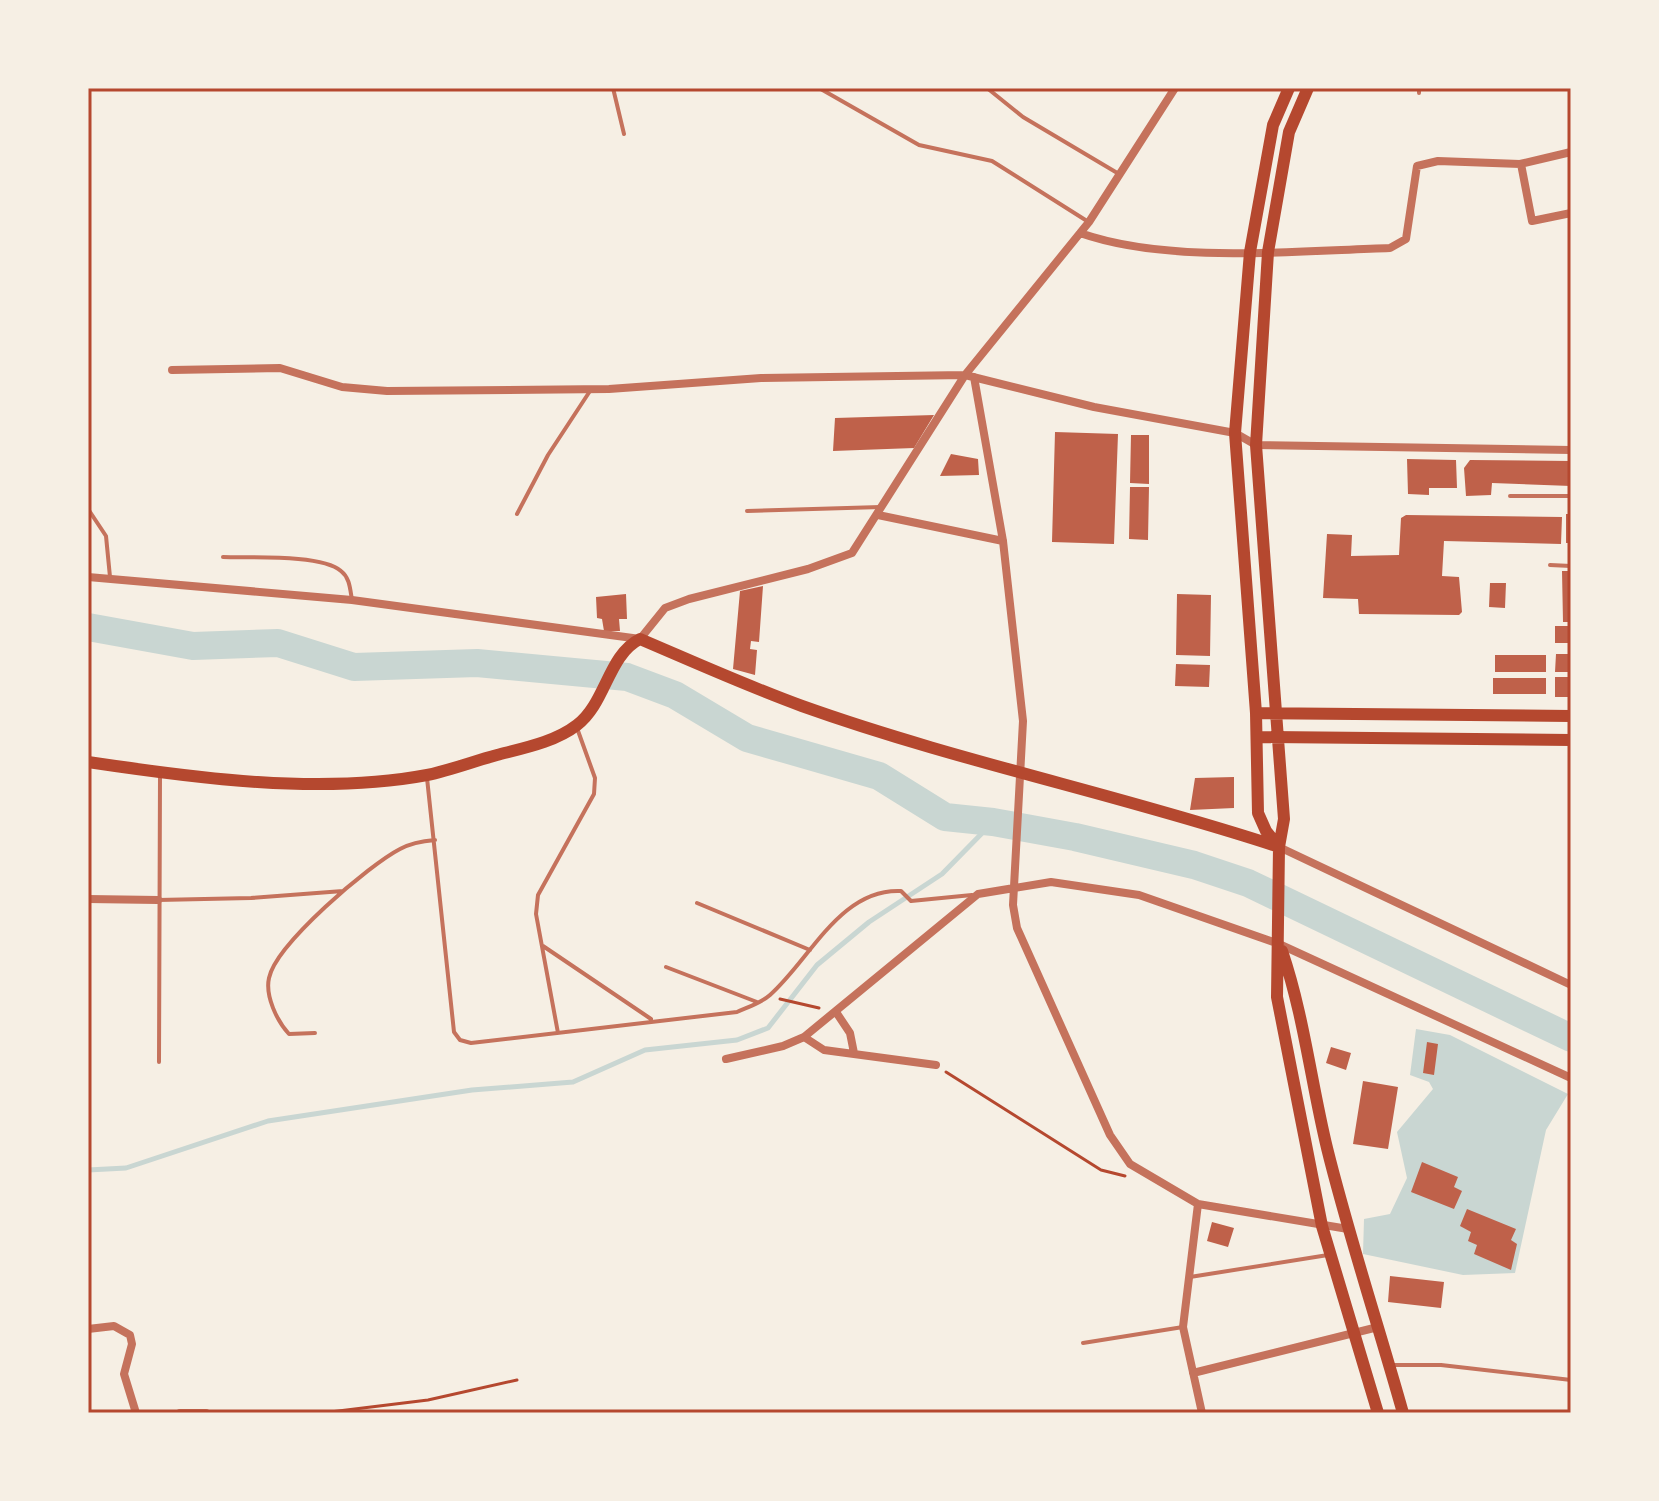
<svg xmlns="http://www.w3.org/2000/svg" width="1659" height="1501" font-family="'Space Grotesk',sans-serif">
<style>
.water{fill:#c9d6d2}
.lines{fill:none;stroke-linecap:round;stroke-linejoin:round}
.stream{stroke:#c9d6d2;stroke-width:5}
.river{stroke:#c9d6d2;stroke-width:28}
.building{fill:#bf614a}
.path{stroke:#b5482f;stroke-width:3}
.service{stroke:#c5725c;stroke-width:4}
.minor{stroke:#c5725c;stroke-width:8}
.primary{stroke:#b5482f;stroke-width:12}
.neatline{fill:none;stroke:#b5482f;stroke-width:3}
</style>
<rect width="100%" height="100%" fill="#f6efe4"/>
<path class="water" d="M1416,1029l34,6 118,59 -22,36 -31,143 -52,2 -100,-21 1,-35 26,-5 17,-36 -10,-46 36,-43 -4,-7 -19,-7z"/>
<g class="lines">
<path class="stream" d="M88,1170l38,-2 142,-47 204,-31 101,-8 72,-32 92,-10 31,-12 49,-63 52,-43 73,-48 51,-52"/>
<path class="river" d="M88,627l105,19 85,-3 76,24 123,-4 150,14 48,18 72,43 132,38 66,41 48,5 82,15 119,28 54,18 323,155"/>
</g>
<path class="building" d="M934,415l-20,33 -81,3 2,-33z
M1055,432l63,2 -4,110 -62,-2z
M1131,435h18v49l-19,-1z
M951,454l27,5 1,16 -39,1z
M1407,459l49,1 1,28h-28v7l-21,-1z
M1470,460l101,1v25l-79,-3 -1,12 -25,1 -2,-28z
M1130,487h19l-1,53 -19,-1z
M1566,514h5v29h-5z
M1406,515l156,2 -1,27 -117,-3 -2,35 17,1 3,35 -3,3 -100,-1 -1,-15 -35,-1 4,-64 25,1 -1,21 48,-1 2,-37z
M1562,571h9v51h-8z
M1490,583h16l-1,25 -16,-1z
M763,586l-4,56 -8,-1 -1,8 7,1 -2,25 -22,-6 7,-78z
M626,594l1,25h-8l1,12h-16l-2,-12 -5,-1 -1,-21z
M1177,594l34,1 -1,61 -34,-1z
M1555,626h16v17h-16z
M1556,654h15v18h-16z
M1495,655h51v17h-51z
M1176,664l34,1 -1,22 -34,-1z
M1555,677h16v20h-16z
M1493,678h53v16h-53z
M1234,777v31l-44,2 5,-32z
M1427,1042l11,2 -4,31 -11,-2z
M1331,1047l20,6 -5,17 -20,-7z
M1363,1081l35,6 -10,62 -35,-5z
M1422,1162l36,15 -4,10 8,4 -8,18 -43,-17z
M1467,1209l49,20 -5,11 6,4 -6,26 -37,-16 3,-9 -9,-4 3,-9 -11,-6z
M1212,1222l22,6 -6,19 -21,-6z
M1390,1276l54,6 -3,26 -53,-6z"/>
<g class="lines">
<path class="path" d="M780,999l39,9
M946,1072l155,98 24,6
M322,1413l106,-13 89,-20"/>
<path class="service" d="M613,88l11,46
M819,88l100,57 73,16 95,60
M987,88l36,29 96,57
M1419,93v-5
M1510,496h61
M88,509l18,27 4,41
M747,511l134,-4
M517,514l31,-59 42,-64
M223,557c26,1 99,-3 118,14 9,7 9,18 11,29
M1550,565l21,1
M427,778l27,254 6,8 11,3 266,-31c11,-5 24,-9 33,-17 40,-35 70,-107 131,-104l10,10 61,-6
M158,900l93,-2 92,-7
M697,903l113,47
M543,946l108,73
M666,967l91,35
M315,1033l-26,1c-12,-13 -24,-38 -20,-56 7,-34 100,-113 131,-129 11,-6 23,-8 35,-9
M558,1033l-22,-119 2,-19 56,-101 1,-16 -18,-50
M159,1062l1,-286
M1190,1277l138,-22
M1083,1343l100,-16
M1390,1365h51l130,15"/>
<path class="minor" d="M1521,164l11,57 39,-8
M1080,233c88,31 217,18 310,15l16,-9 11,-73 21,-5 82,3 51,-12
M172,370l108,-2 62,19 45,4 222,-2 152,-11 204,-3 129,32 141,26 21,12 315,5
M974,377l29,164 20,180 -10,184 4,23 93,207 20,29 68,40 150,25
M878,515l125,26
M88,577l264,23 288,39 25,-31 24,-9 119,-30 44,-16 113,-178 124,-153 86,-134
M1279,847l292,138
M88,899l70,1
M836,1012l14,21 4,20
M804,1037l20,13 112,15
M726,1059l57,-13 21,-9 174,-143 73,-12 88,13 140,49 292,134
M1198,1204l-15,123 19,86
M88,1329l26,-3 16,9 2,9 -8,30 12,39
M1193,1373l185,-46
M180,1413h26"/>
<path class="primary" d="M1308,88l-19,44 -21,120 -12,193 28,374 -5,28 -2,150 45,229 56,187
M1256,713l315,3
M1257,737l314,3
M88,762c107,16 232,33 339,13 24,-5 47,-14 70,-20 27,-7 58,-13 80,-30 29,-22 31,-70 63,-86 54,23 107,47 162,67 157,56 320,89 477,141
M1279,847l-13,-16 -8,-18 -2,-100 -21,-280 15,-181 23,-127 16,-37
M1282,951c22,65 29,131 45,197 22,89 51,176 76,265"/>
</g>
<rect width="1659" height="1501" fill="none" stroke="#f6efe4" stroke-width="180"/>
<rect x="90" y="90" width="1479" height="1321" class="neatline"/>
</svg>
